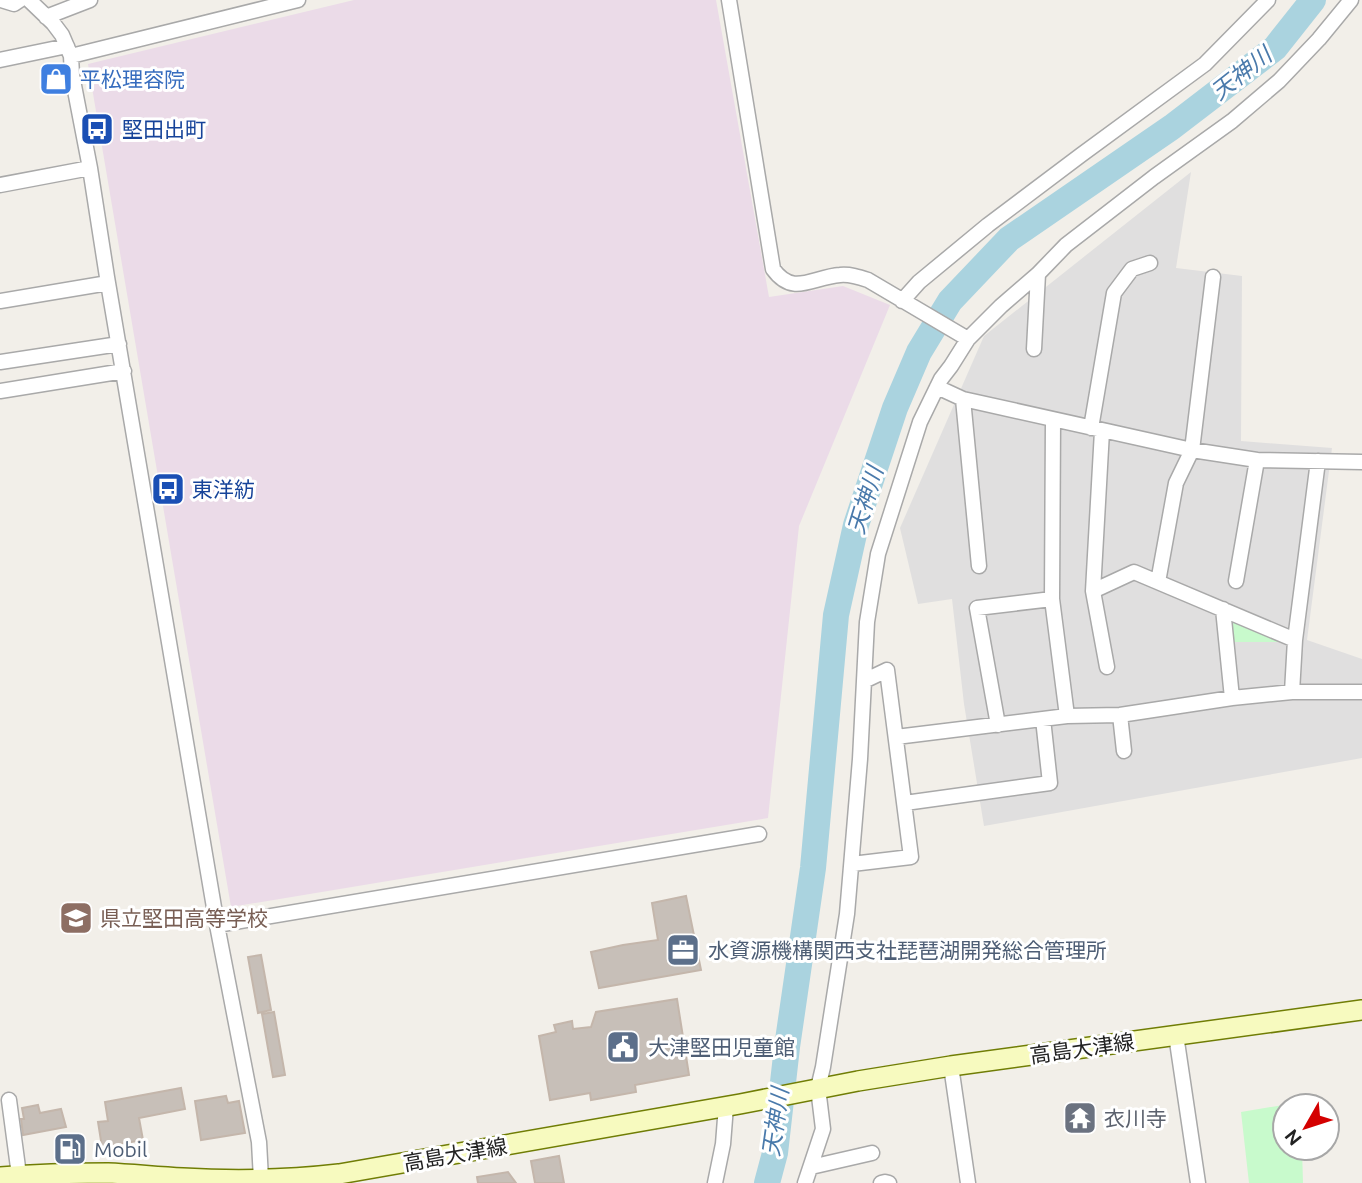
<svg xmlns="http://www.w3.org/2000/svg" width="1362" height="1183" font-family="Ubuntu,'Noto Sans JP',sans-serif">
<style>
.residential{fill:#e0dfdf}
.industrial{fill:#ebdbe8}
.park{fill:#c8facc}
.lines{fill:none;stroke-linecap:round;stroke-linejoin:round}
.river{stroke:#aad3df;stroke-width:26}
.building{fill:#c7bfb8;stroke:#c4b6ab;stroke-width:2}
.street-casing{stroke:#a9a9a9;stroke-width:17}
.secondary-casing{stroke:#707d05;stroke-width:22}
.street{stroke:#fff;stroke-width:14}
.secondary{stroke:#f7fabf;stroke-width:19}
.labels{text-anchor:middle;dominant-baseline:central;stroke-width:6;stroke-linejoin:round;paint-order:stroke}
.shop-label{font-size:21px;fill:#366cbe;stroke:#fff;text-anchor:start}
.transit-label{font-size:21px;fill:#164399;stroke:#fff;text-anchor:start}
.education-label{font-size:21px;fill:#785e54;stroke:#fff;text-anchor:start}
.service-label{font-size:21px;fill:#4e5e75;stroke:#fff;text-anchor:start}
.street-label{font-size:21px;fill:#222;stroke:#fff}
.worship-label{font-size:21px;fill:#5b616d;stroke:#fff;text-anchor:start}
.water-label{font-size:23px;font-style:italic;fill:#4a7aab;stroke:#fff}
</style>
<rect width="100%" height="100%" fill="#f2efe9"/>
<path class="residential" d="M1191,172l-15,96 66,8 -1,165 91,7 -25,192 55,19v99l-378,68 -20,-122 -12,-105 -34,5 -18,-76 84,-192z"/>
<path class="industrial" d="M354,0h362l53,297 74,-11 47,19 -91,221 -31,292 -537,89 -143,-843z"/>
<path class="park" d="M1229,617l62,25h-59z
M1301,1102l1,4h-17v42h17l1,35h-54l-8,-71z"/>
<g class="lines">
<path class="river" d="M767,1183l8,-30 12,-106 26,-179 23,-253 20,-90 39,-117 24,-56 31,-51 59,-62 163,-112 103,-79 38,-48"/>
</g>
<path class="building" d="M686,896l15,74 -102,18 -8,-36 32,-7 35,-5 -6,-37z
M261,955l10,55 -13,3 -10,-56z
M677,999l12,76 -54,10 1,7 -45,8 -1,-7 -40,7 -11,-64 17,-4 -2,-7 18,-4 1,8 18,-2 5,-15z
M274,1012l11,63 -12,2 -11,-63z
M181,1088l4,21 -46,9 4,22 -41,7 -4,-25 10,-1 -3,-19z
M226,1096l2,7 11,-2 6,32 -44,7 -6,-39z
M38,1105l2,8 21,-4 5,18 -43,8 -2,-16h3l-2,-11z
M559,1156l5,27h-29l-4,-22z
M508,1172l8,11h-38l-1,-6z"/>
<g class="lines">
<defs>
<path id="street" d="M1,0l13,4 6,-4
M29,0l24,23 9,12 9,21 1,19 18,93 17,109 110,648 42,217 2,37
M729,0l44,269c20,28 39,8 67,6 10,-1 19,2 28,5l100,59
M46,17l44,-17
M71,56l227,-56
M0,60l67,-14
M0,185l90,-17
M0,301l108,-18
M902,301l17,-19 69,-57 93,-70 124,-91 63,-64
M1034,349l4,-75
M0,362l119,-18
M937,387l26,12 229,51 65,10 105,2
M0,391l124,-20
M963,399l16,167
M1053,420l-1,179 15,117
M1091,428l23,-135 18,-24 18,-6
M1102,431l-9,160 41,-19 161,68
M1236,581l21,-121
M1158,582l18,-99 16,-33 21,-173
M1093,591l14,76
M1223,609l9,89
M1292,692l3,-52 23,-179
M1120,715l4,36
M998,725l-21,-117 75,-9
M896,737l171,-21 53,-1 112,-17 60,-6h70
M905,803l145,-20 -7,-64
M852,864l59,-7 -24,-187 -23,11
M217,925l542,-91
M1176,1035l22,148
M951,1066l17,117
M9,1100l10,75
M811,1167l61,-14
M715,1183l8,-39 3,-38
M805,1183l18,-54 -5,-41 5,-21 24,-153 13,-155 7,-137 11,-68 42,-132 21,-43 10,-13 17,-27 33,-33 37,-32 28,-29 88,-68 78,-56 47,-40 40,-42 32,-39
M881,1183l4,-1 4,1"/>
<path id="secondary" d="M0,1177c36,-3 72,-4 108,-4 25,1 50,4 75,5 52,3 104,2 156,-4l401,-70 118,-23 93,-15 411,-56"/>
</defs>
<use href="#street" class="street-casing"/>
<use href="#secondary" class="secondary-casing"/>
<use href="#street" class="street"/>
<use href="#secondary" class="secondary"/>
</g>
<defs>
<symbol id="shop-square" viewBox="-11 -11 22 22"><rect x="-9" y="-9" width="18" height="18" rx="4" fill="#3f7fe0" stroke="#fff"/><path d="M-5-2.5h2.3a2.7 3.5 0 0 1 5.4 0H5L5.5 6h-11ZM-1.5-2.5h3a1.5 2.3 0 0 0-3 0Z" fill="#fff"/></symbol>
<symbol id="bus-square" viewBox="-11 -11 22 22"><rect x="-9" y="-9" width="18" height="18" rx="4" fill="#1a4fb4" stroke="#fff"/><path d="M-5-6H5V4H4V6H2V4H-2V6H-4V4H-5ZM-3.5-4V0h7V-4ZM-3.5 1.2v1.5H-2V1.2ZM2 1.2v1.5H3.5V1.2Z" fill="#fff"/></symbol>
<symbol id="school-square" viewBox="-11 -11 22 22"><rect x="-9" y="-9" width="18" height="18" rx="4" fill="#8d6e63" stroke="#fff"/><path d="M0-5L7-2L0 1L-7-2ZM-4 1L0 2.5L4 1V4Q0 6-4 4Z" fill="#fff"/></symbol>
<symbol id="office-square" viewBox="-11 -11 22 22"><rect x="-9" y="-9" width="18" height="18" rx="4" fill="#5c6f8a" stroke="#fff"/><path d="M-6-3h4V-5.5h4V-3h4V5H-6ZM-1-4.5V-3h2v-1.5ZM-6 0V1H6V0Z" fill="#fff"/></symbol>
<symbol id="civic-square" viewBox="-11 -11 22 22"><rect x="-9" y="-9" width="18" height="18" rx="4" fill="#5c6f8a" stroke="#fff"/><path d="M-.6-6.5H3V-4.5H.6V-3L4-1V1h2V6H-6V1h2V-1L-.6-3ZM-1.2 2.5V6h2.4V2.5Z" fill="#fff"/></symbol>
<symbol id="temple-square" viewBox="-11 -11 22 22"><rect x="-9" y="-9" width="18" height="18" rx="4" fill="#6b7280" stroke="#fff"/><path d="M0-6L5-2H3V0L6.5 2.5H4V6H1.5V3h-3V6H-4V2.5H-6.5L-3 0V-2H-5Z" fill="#fff"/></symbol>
<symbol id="fuel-square" viewBox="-11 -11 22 22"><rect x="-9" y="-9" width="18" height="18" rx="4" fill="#5c6f8a" stroke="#fff"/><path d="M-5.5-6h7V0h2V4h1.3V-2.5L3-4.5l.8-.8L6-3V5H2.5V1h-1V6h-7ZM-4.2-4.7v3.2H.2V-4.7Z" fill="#fff"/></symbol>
</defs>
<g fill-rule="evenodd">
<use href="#shop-square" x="37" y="60" width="38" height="38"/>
<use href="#bus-square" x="78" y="110" width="38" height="38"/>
<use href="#bus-square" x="149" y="470" width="38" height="38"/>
<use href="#school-square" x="57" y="899" width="38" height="38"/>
<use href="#office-square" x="664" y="931" width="38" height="38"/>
<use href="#civic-square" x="604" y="1028" width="38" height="38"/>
<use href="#temple-square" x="1061" y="1099" width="38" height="38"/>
<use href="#fuel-square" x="51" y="1130" width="38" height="38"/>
</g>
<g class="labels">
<g class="shop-label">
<text x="80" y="79">平松理容院</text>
</g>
<g class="transit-label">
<text x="122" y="129">堅田出町</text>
<text x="192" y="489">東洋紡</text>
</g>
<g class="education-label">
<text x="100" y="918">県立堅田高等学校</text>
</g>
<g class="service-label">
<text x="708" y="950">水資源機構関西支社琵琶湖開発総合管理所</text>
<text x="648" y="1047">大津堅田児童館</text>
<text x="94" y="1149">Mobil</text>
</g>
<g class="street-label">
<text transform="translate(1082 1048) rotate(-8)">高島大津線</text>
<text transform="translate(455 1154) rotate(-10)">高島大津線</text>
</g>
<g class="worship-label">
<text x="1104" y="1118">衣川寺</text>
</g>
<g class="water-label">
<text transform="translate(1241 73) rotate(-38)">天神川</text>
<text transform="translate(865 500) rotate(-73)">天神川</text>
<text transform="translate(775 1122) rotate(-82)">天神川</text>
</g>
</g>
<g transform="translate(1306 1127) rotate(231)"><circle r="33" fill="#ffffff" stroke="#a7a7a7" stroke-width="2"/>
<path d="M0-5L12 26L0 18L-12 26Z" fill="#d40000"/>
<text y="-10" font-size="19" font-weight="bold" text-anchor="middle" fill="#222222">N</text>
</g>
</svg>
